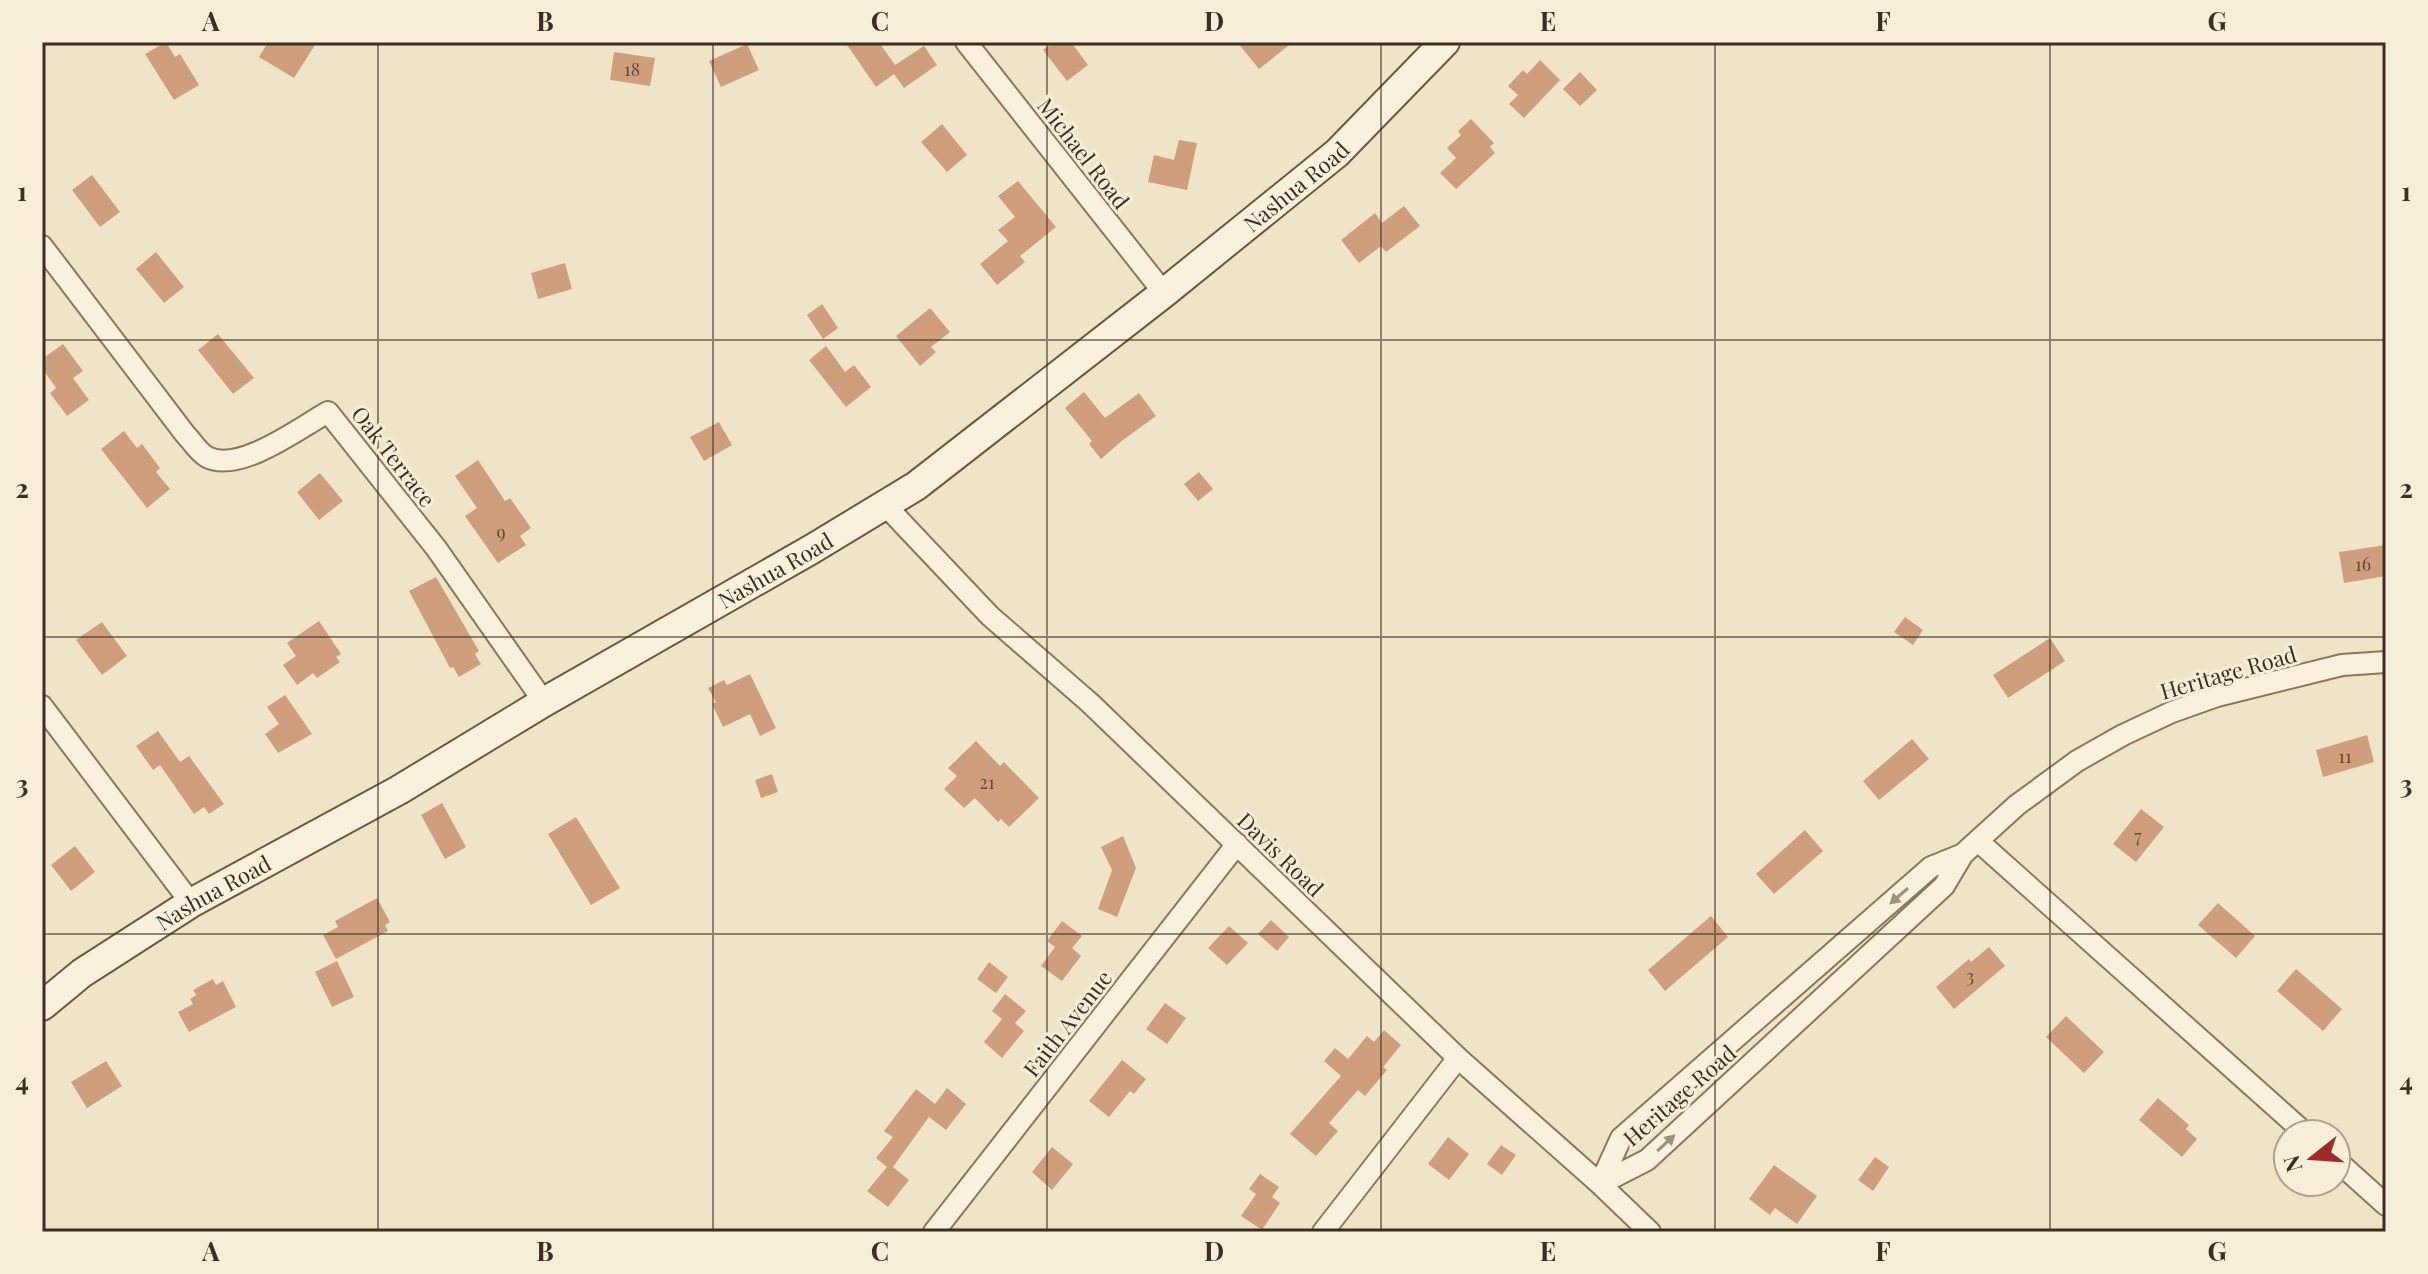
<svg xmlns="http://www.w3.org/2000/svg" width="2428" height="1274" font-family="'Playfair Display',serif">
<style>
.building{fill:#cf9f7d}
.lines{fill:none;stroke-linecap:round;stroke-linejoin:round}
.minor-casing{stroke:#8d765c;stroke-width:24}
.secondary-casing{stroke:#6f573f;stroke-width:32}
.minor{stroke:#faf1dc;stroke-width:20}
.secondary{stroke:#faf1dc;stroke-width:28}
.oneway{fill:#9c907e}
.grid{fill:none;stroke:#3d2e20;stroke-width:2;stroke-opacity:0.55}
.labels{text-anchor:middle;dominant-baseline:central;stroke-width:6;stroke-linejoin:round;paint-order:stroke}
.number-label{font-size:18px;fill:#624a37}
.street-label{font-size:22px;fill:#3d2e20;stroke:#f7eed8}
.neatline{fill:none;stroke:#3d2e20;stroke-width:3}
.grid-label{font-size:26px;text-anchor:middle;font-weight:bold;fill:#3d2e20}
</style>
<rect width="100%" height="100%" fill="#f0e4c8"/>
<path class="building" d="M166,42l9,15 5,-3 19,31 -25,15 -29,-46z
M268,42h49l-23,36 -35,-21z
M845,42h34l16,23 29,-19 13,19 -33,23 -10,-14 -18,13z
M1054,42h17l17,23 -21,16 -24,-31z
M1237,42h56l-34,27z
M747,44l12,26 -38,17 -12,-26z
M614,52l41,6 -5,28 -40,-6z
M1540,60l20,20 -36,38 -15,-14 9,-9 -10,-9 15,-16 4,4z
M1580,72l17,18 -17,16 -17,-17z
M1471,119l23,24 -4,4 5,6 -39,36 -16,-16 16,-15 -9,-10 14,-13 -3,-4z
M942,124l25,31 -20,17 -26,-30z
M1179,140l18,3 -10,47 -39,-8 6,-27 20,5z
M92,175l28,37 -20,15 -28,-37z
M1018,181l38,46 -36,29 5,6 -28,23 -17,-21 28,-23 -10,-11 17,-13 -17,-21z
M1404,206l16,20 -34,26 -5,-6 -22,17 -18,-23 34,-27 7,10z
M156,252l28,35 -20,16 -28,-34z
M565,263l7,26 -34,10 -7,-26z
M822,304l16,24 -15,11 -16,-24z
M930,308l20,24 -19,15 5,5 -16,14 -24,-30z
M218,334l36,44 -21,16 -35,-44z
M63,344l20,27 -10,7 16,22 -22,16 -17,-23 6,-5 -14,-20v-9z
M826,346l19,26 9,-7 17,22 -25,20 -37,-47z
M1084,392l21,26 34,-25 17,23 -33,24 -22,19 -12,-15 3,-3 -27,-33z
M719,422l13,23 -28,16 -14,-24z
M124,431l13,17 5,-4 18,24 -4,4 14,17 -23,19 -46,-59z
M478,460l27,41 5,-3 21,30 -11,8 6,9 -28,18 -33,-47 12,-8 -22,-32z
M1199,472l14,17 -15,12 -14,-17z
M320,473l23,28 -24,19 -22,-28z
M2386,545v31l-42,7 -5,-31z
M436,577l43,74 -4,3 6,10 -22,13 -6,-10 -3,1 -41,-77z
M1905,617l18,13 -10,15 -19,-13z
M319,621l22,33 -5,3 4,5 -23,16 -4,-5 -16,12 -14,-20 13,-9 -9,-13z
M102,622l25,34 -25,19 -26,-35z
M2050,638l15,23 -57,37 -15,-23z
M750,674l26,54 -16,8 -10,-22 -27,13 -11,-23 4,-2 -8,-14 16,-8 3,5z
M285,695l27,39 -34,19 -13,-19 14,-10 -12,-17z
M158,731l22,31 9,-6 35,48 -15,10 -5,-7 -10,7 -34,-49 -7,5 -17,-24z
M2367,735l7,27 -51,15 -7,-27z
M1912,739l17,20 -50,41 -16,-19z
M976,741l24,25 4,-4 35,36 -30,29 -8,-8 -3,3 -23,-24 -11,10 -20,-19 13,-13 -9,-8z
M772,774l6,18 -17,6 -6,-18z
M442,803l24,44 -21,12 -24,-44z
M2141,809l23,18 -28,35 -23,-18z
M576,817l44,71 -29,17 -43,-71z
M1805,830l18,21 -49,43 -18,-20z
M1123,836l13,32 -19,49 -19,-8 14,-39 -11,-23z
M75,846l20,26 -24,19 -20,-26z
M377,898l13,24 -5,3 3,6 -52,28 -13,-24 15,-8 -3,-6z
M2218,903l37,33 -19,22 -38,-33z
M1711,916l17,21 -63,54 -17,-21z
M1271,920l18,17 -12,14 -19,-17z
M1062,921l20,15 -10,12 9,8 -19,25 -21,-15 14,-19 -8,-6z
M1229,926l19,17 -21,22 -19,-17z
M1989,947l16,19 -51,43 -18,-22 33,-28 2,3z
M337,961l17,36 -22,10 -17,-35z
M989,962l19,15 -12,16 -19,-14z
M2296,969l46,40 -19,22 -46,-40z
M213,979l3,6 7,-4 13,26 -47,25 -11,-20 15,-8 -3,-5 6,-4 -3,-5z
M1005,994l21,17 -11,12 9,8 -22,27 -18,-16 18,-23 -10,-8z
M1165,1003l21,15 -19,26 -21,-15z
M2066,1016l38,36 -20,21 -38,-36z
M1384,1030l17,15 -18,22 4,3 -22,26 -7,-6 -29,33 9,8 -22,25 -26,-22 51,-58 -17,-15 11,-13 13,11 19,-23 7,6z
M1122,1060l24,19 -12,15 -4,-3 -21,26 -20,-16z
M106,1061l16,25 -35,22 -16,-26z
M947,1088l19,16 -20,26 -17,-13 -36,50 16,13 -21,27 -21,-16 20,-24 -11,-9 17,-21 -9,-6 32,-42 19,15z
M2158,1098l31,27 -3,4 11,10 -15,18 -43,-37z
M1448,1137l21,17 -20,26 -21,-16z
M1501,1145l15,10 -14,20 -15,-11z
M1052,1147l21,17 -21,26 -20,-18z
M1875,1157l14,10 -16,24 -15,-11z
M1774,1165l43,31 -20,28 -22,-16 -5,7 -21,-16z
M1260,1174l19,13 -7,10 8,6 -18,27 -21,-14 15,-22 -7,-5z"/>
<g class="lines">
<defs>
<path id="minor" d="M966,42l198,251
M42,246l143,188c7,7 13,18 22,23 32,17 94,-30 121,-45l108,136 108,154
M885,505l105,111 100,87 368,355 142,126 50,48
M42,706l149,197
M1978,841l328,293
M2336,1160l50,45
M1600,1184l47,-24 297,-274 19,-32 54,-49 60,-44 46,-26 49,-23 45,-16 125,-31 44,-3
M1600,1184l21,-46 310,-271 32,-13
M934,1232l303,-388
M1323,1232l135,-174"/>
<g id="secondary">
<path id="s1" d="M42,1006l40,-33 109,-70 208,-113 145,-88 268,-153 104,-63 248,-193 173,-140 108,-111"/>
</g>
</defs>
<use href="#minor" class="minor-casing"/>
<use href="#secondary" class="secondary-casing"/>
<use href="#minor" class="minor"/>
<use href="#secondary" class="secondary"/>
</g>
<defs><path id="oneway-solid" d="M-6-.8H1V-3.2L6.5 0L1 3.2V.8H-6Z" transform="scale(2)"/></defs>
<g class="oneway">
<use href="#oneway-solid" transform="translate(1899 896) rotate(139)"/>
<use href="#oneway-solid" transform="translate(1666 1143) rotate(-43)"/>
</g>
<path class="grid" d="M378,42v1190M713,42v1190M1047,42v1190M1381,42v1190M1715,42v1190M2050,42v1190M42,340h2344M42,637h2344M42,934h2344"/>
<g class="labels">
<g class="number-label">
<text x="632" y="69">18</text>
<text x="501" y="532">9</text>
<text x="2363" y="564">16</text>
<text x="2345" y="756">11</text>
<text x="987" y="782">21</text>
<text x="2138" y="836">7</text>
<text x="1970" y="976">3</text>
</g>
<g class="street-label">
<text transform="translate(1084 153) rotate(52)">Michael Road</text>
<text stroke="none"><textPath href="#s1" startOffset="1502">Nashua Road</textPath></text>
<text transform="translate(394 456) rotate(52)">Oak Terrace</text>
<text stroke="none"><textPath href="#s1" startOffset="854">Nashua Road</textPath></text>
<text transform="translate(2228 672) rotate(-16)">Heritage Road</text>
<text transform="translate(1281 854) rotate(44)">Davis Road</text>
<text stroke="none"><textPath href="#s1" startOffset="206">Nashua Road</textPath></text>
<text transform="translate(1067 1023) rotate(-52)">Faith Avenue</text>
<text transform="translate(1679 1095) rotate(-41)">Heritage Road</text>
</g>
</g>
<rect width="2428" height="1274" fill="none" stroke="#f7eed8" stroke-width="88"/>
<g transform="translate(2312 1158) rotate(253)"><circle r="38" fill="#f7eed8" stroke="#ada18e" stroke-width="2"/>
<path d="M0-6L14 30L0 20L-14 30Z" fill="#9e2a2b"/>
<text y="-12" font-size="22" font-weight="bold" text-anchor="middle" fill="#3d2e20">N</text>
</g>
<rect x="44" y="44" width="2340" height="1186" class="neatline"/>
<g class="grid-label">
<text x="211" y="31">A</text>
<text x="545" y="31">B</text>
<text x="880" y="31">C</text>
<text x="1214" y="31">D</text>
<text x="1548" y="31">E</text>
<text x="1883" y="31">F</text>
<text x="2217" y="31">G</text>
<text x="22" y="201">1</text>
<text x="2406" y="201">1</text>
<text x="22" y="498">2</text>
<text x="2406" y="498">2</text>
<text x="22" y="794">3</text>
<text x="2406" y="794">3</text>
<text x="22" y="1091">4</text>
<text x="2406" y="1091">4</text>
<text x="211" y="1261">A</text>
<text x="545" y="1261">B</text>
<text x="880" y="1261">C</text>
<text x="1214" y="1261">D</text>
<text x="1548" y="1261">E</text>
<text x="1883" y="1261">F</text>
<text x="2217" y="1261">G</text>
</g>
</svg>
